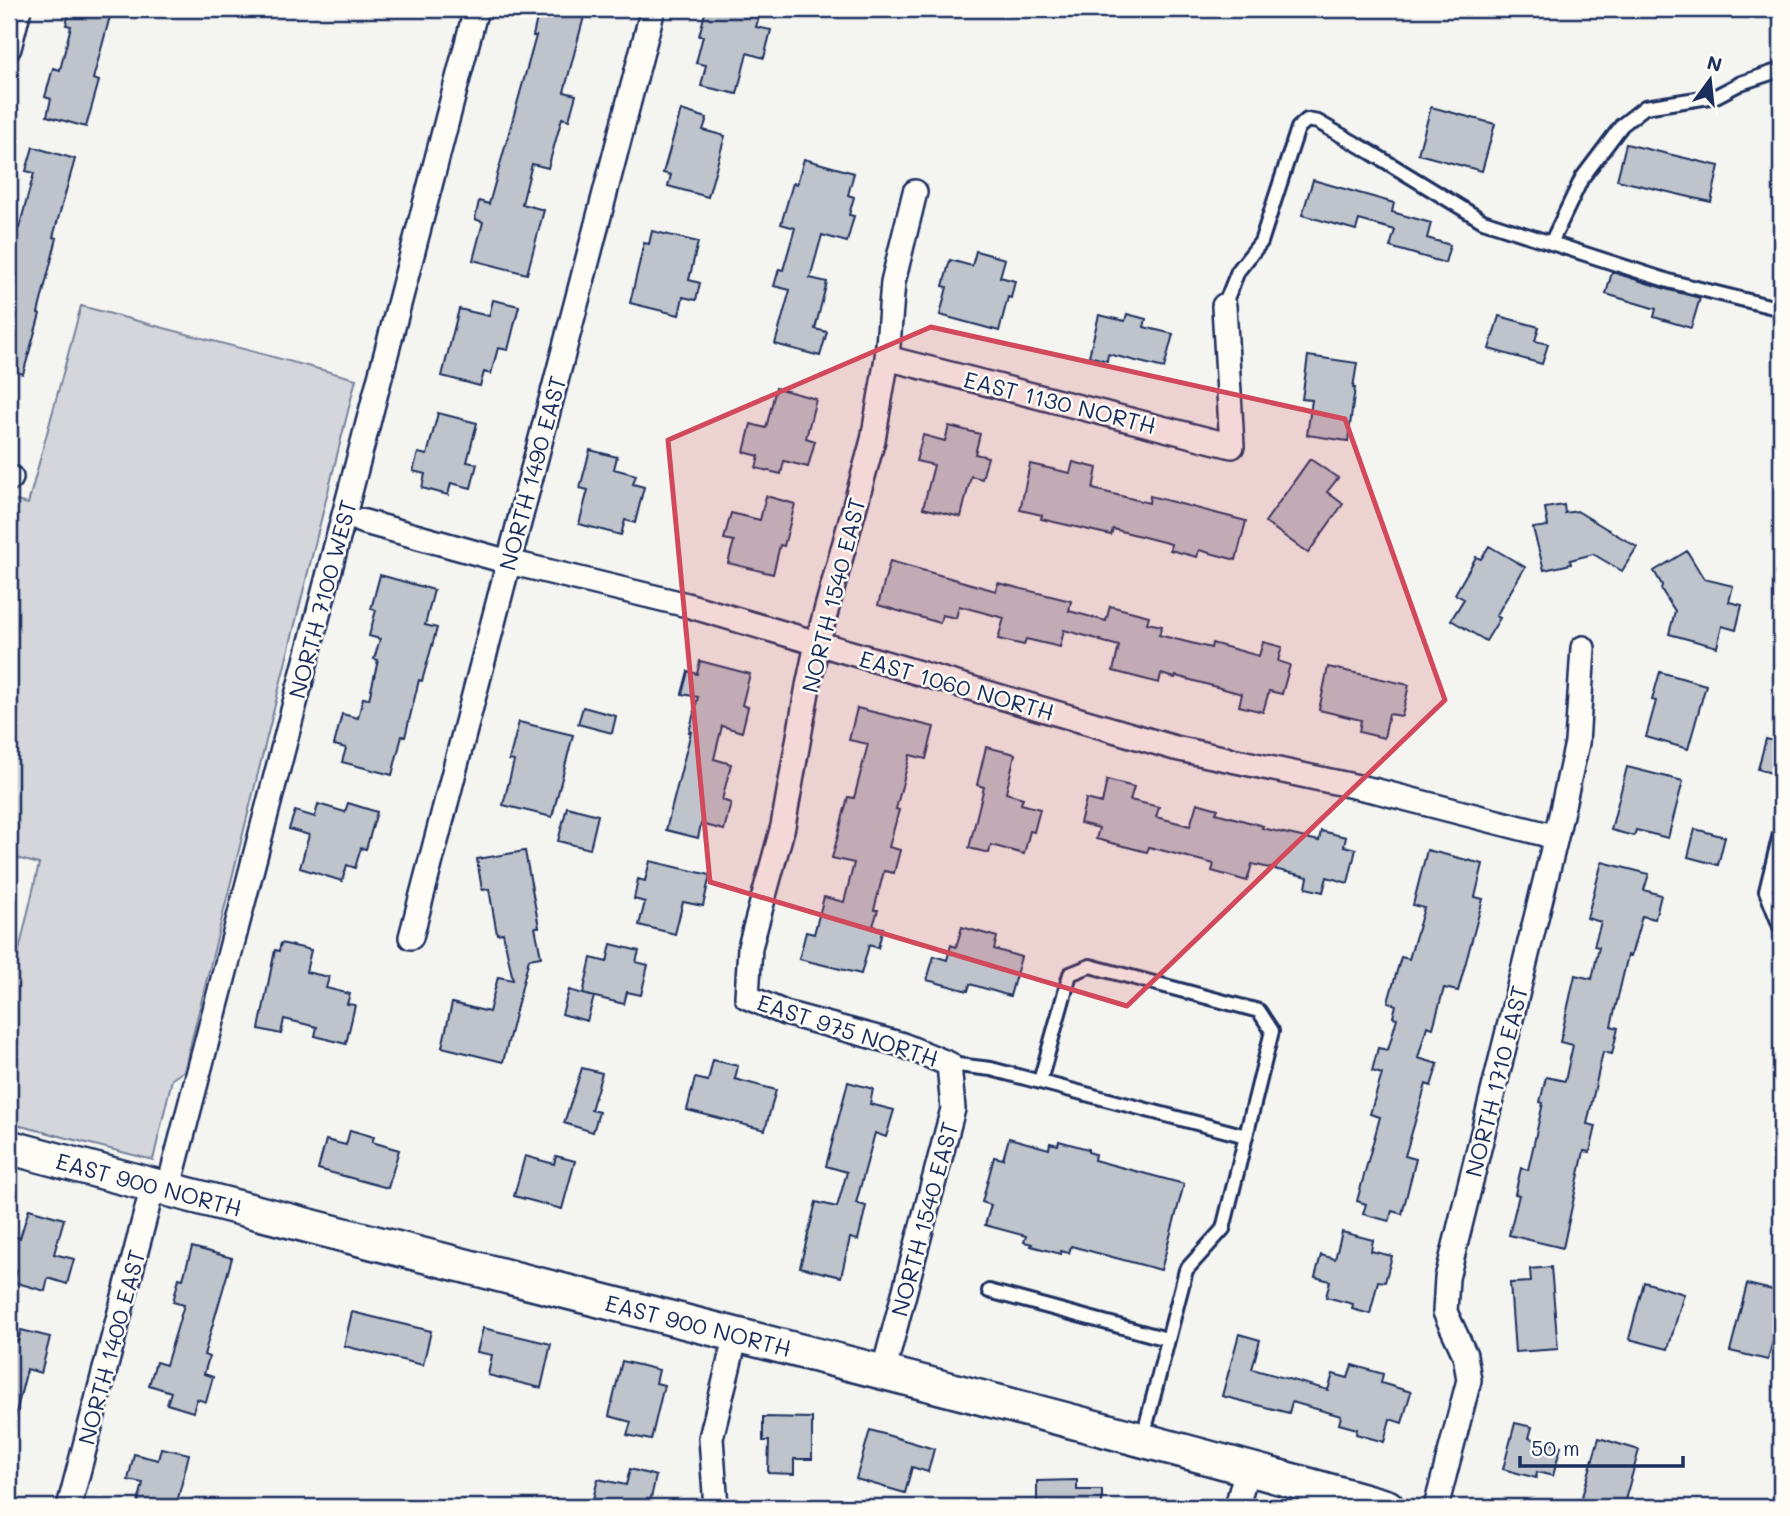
<svg xmlns="http://www.w3.org/2000/svg" width="1790" height="1516" font-family="Mali,sans-serif">
<style>
.green{fill:#d4d6db;stroke:#78829c;stroke-width:2}
.building{fill:#bfc3cc;stroke:#1b2f5e;stroke-width:2}
.lines{fill:none;stroke-linecap:round;stroke-linejoin:round}
.lane-casing{stroke:#1b2f5e;stroke-width:18}
.street-casing{stroke:#1b2f5e;stroke-width:28}
.secondary-casing{stroke:#1b2f5e;stroke-width:38}
.lane{stroke:#fdfcf7;stroke-width:12}
.street{stroke:#fdfcf7;stroke-width:23}
.secondary{stroke:#fdfcf7;stroke-width:33}
.marked{fill:#d1495b;fill-opacity:0.2;stroke:#d1495b;stroke-width:5;stroke-linejoin:round}
.labels{text-anchor:middle;dominant-baseline:central;stroke-width:5;stroke-linejoin:round;paint-order:stroke}
.street-label{font-size:23px;fill:#1b2f5e;stroke:#fdfcf7}
</style>
<rect width="100%" height="100%" fill="#f4f4f1"/>
<filter id="ink" filterUnits="userSpaceOnUse"><feTurbulence type="fractalNoise" baseFrequency=".0143" numOctaves="2"/><feDisplacementMap in="SourceGraphic" scale="14" xChannelSelector="R" yChannelSelector="G"/><feConvolveMatrix kernelMatrix="1 2 1 2 8 2 1 2 1" color-interpolation-filters="sRGB"/></filter>
<g filter="url(#ink)">
<path class="green" d="M81,306l275,73 -172,692 -12,8 -19,81 -144,-37v-129l30,-130 -30,-8v-357l19,5z"/>
<path class="building" d="M70,9h42l-19,70 6,2 -13,46 -39,-11 4,-17 -6,-2 8,-29 7,2 11,-44 -5,-1z
M539,9h47l-22,83 12,3 -7,25 -7,-2 -14,50 -16,-4 -10,40 22,6 -17,64 -54,-14 10,-38 -8,-3 4,-18 10,3 47,-168h-3z
M706,9h55l-5,18 15,3 -7,28 -17,-5 -10,41 -36,-8 5,-21 -10,-2 7,-27h-4z
M1431,107l64,17 -13,47 -64,-17z
M681,110l26,8 -4,12 22,6 -17,61 -40,-11 3,-11 -8,-2z
M1626,144l93,22 -8,36 -94,-22z
M33,147l42,12 -22,78 4,1 -19,75 2,1 -17,60 -14,-4v-144l10,2 15,-55 -8,-2z
M804,159l50,14 -6,22 6,2 -5,18 5,1 -7,26 -25,-7 -12,43 17,4 -12,47 12,3 -7,24 -45,-12 15,-54 -16,-4 5,-17 4,1 12,-42 -14,-4 12,-41 4,1z
M1313,180l81,23 -2,9 39,11 -4,15 23,7 -5,18 -55,-16 5,-17 -36,-10 -3,10 -54,-15z
M652,231l46,11 -9,38 11,3 -4,17 -13,-3 -4,18 -49,-12 14,-60 5,1z
M976,251l29,8 -5,18 15,4 -4,17 -3,-1 -9,34 -59,-16 7,-28 -4,-1 7,-26 22,6z
M1612,272l57,18 31,8 -9,30 -37,-11 2,-8 -50,-15z
M493,300l26,6 -11,44 -10,-2 -7,26 -7,-2 -4,14 -38,-10 17,-67 30,7z
M1127,314l19,5 -2,8 29,7 -9,34 -56,-14 -1,7 -18,-5 10,-41 26,6z
M1499,316l40,11 -4,14 13,3 -6,20 -53,-15z
M1308,356l49,7 -4,25h2l-7,53 -41,-6 5,-35 -10,-1z
M776,388l40,11 -10,39 9,3 -7,26 -24,-6 -3,13 -25,-6 3,-12 -15,-4 7,-28 15,4z
M438,413l39,10 -10,39 10,2 -6,24 -20,-5 -3,12 -26,-7 3,-14 -12,-3 5,-18 9,2z
M949,426l31,8 -5,20 13,3 -6,22 -11,-3 -10,41 -38,-9 11,-43 -18,-4 7,-26 22,6z
M590,450l27,7 -3,12 22,6 -3,9 11,3 -9,36 -10,-3 -4,15 -42,-11 9,-34 -8,-2z
M1310,459l28,19 -11,14 16,12 -35,49 -43,-31z
M1073,462l24,6 -4,21 56,14 1,-7 96,25 -10,39 -37,-10 -2,7 -27,-7 1,-6 -58,-15 -2,6 -70,-16 1,-4 -22,-5 10,-46 40,9z
M766,496l29,8 -11,42 -4,-1 -7,29 -45,-11 6,-22 -10,-2 7,-26 29,7z
M1564,505l1,8 12,-2 60,36 -15,24 -29,-17 -23,6 1,4 -27,6 -11,-42 15,-2 -3,-18z
M1489,546l36,21 -29,49 4,2 -14,23 -35,-21 13,-21 -9,-5 21,-37 5,2z
M1687,551l17,28 29,7 -4,16 13,3 -6,25 -14,-4 -5,21 -48,-13 6,-23 -14,-22 1,-4 -8,-14z
M890,561l106,30 2,-8 73,18 -2,10 37,10 4,-15 39,10 -2,7 15,3 -3,9 52,13 1,-5 47,13 4,-14 19,5 -4,14 12,4 -8,29 -13,-3 -6,21 -24,-6 3,-12 -66,-18 -1,2 -14,-4 -2,9 -46,-12 6,-25 -19,-5 1,-1 -37,-10 -4,17 -34,-8 -2,6 -26,-6 6,-21 -45,-12 -3,12 -14,-3 -2,8 -62,-18z
M380,575l54,15 -9,35 12,3 -15,53 -3,-1 -14,57 -3,-1 -10,39 -50,-13 4,-14 -12,-3 8,-31 16,4 5,-20 6,1 9,-39 -4,-1 6,-20 -11,-3 7,-26 -5,-1z
M700,661l50,13 -8,31 6,2 -6,25 -20,-6 -8,33 17,5 -9,36 9,3 -7,27 -23,-6 -3,14 -32,-8 25,-98h-2l9,-35 -16,-3 6,-23 9,3z
M1328,667l81,18 -7,31 -13,-2 -5,24 -25,-6 2,-12 -42,-10z
M1660,672l46,13 -18,64 -42,-12 10,-36 -4,-1z
M583,707l33,9 -4,17 -34,-9z
M857,708l77,19 -8,32 -16,-4 -14,54 3,1 -10,37 11,3 -6,23 -10,-2 -10,39h4l-5,16 10,2 -5,20 -9,-3 -8,29 -62,-15 7,-27 8,2 10,-37 20,5 10,-39 -22,-5 16,-61 6,1 14,-54 -19,-4z
M519,722l54,13 -21,82 -49,-12 11,-44 -5,-1z
M1766,739l15,4v33l-23,-7z
M986,747l29,7 -9,39 17,5 -2,6 19,5 -6,23 -4,-1 -6,23 -33,-9 -2,8 -20,-5 15,-61 -7,-2z
M1627,767l56,14 -15,57 -32,-8 -2,6 -23,-6z
M1107,780l27,7 -4,13 29,7 -3,10 34,9 7,-23 21,6 -2,4 47,13 -1,2 57,13 2,-10 25,6 -2,9 12,3 -8,34 -21,-6 -4,15 -17,-4 2,-11 -56,-13 -5,17 -35,-10 2,-7 -65,-17 -2,5 -51,-13 3,-11 -19,-5 6,-24 16,4z
M348,803l29,9 -11,37 -5,-1 -6,20 -8,-3 -5,16 -42,-13 9,-33 -20,-6 6,-18 20,6 3,-13 27,8z
M567,807l31,8 -8,34 -32,-8z
M1695,829l30,8 -7,28 -30,-8z
M1427,850l56,14 -8,33 8,2 -25,92 -14,-3 -11,40 -6,-2 -9,32 20,6 -7,22 -5,-2 -21,72 11,3 -14,55 -10,-3 -3,10 -26,-7 3,-10 -9,-3 23,-84 -10,-3 12,-40 -10,-3 6,-23 10,2 9,-32 -4,-1 3,-12 -8,-3 13,-45 8,2 15,-51 -11,-3z
M525,851l14,76h-4l6,30 -12,2 -26,103 -61,-15 10,-44 37,9 9,-35 15,3 -10,-47 -6,1 -8,-45 -7,1 -5,-31z
M650,861l60,14 -7,31 -20,-4 -8,32 -36,-9 6,-23 -11,-3 4,-20 7,2z
M1602,862l47,12 -5,16 17,5 -6,24 -13,-3 -11,40 -3,-1 -17,71 7,2 -6,26 -9,-2 -16,72 9,2 -6,26 -6,-1 -21,97 -54,-13 10,-40 -4,-1 6,-26 7,2 15,-67 -3,-1 6,-25 19,4 8,-36 -13,-3 15,-67 17,4 7,-32 -5,-1 7,-24 -14,-4z
M962,927l35,10 -3,12 27,8 -11,39 -40,-12 -2,7 -41,-11 7,-24 13,4 4,-15 5,2z
M281,943l30,7 -5,22 23,5 -3,11 24,6 -3,10 8,1 -9,39 -31,-8 2,-9 -33,-8 -3,15 -22,-5 16,-79 4,1z
M611,944l28,7 -3,11 12,3 -7,30 -14,-3 -3,12 -41,-10 8,-36 16,4z
M569,990l25,7 -7,24 -25,-7z
M713,1060l25,6 -3,13 41,11 -11,40 -78,-20 8,-32 13,3z
M582,1068l20,5 -11,37 8,2 -6,20 -29,-9z
M848,1082l25,7 -3,15 24,6 -8,27 -11,-4 -19,70 10,3 -8,34 -8,-2 -9,39 -41,-10 16,-65 21,5 10,-35 -21,-6z
M350,1130l24,7 -2,5 27,8 -11,38 -70,-19 8,-29 20,5z
M1009,1138l40,11 1,-6 8,2 1,-4 29,8v3l7,2 -1,6 90,24 -23,86 -90,-24 -2,7 -8,-2v3l-30,-8 1,-2 -8,-2 2,-6 -41,-11 6,-20 -9,-3 12,-45 9,2z
M525,1156l29,8 2,-8 19,5 -13,48 -48,-13z
M29,1209l35,10 -10,35 20,5 -7,25 -19,-6 -3,13 -31,-9 3,-12 -8,-3v-32l11,3z
M1342,1232l31,8 -2,11 21,5 -7,26 -7,-1 -8,33 -18,-5 1,-5 -27,-7 4,-16 -15,-4 6,-22 14,4z
M192,1247l40,11 -28,97 5,2 -5,17 9,3 -7,25 -9,-3 -4,13 -26,-8 4,-12 -22,-7 7,-23 10,3 18,-60 -11,-3 6,-24 4,1z
M1551,1267l7,82 -43,3 -5,-69 21,-1 -1,-13z
M1644,1282l40,12 -16,55 -39,-10z
M1747,1284l34,8v17l-13,51 -38,-9z
M352,1312l79,19 -8,34 -79,-19z
M483,1328l68,16 -10,44 -53,-13 4,-20 -15,-3z
M21,1330l29,7 -9,36 -14,-4 -12,48 -6,-1v-77l9,2z
M1239,1334l21,6 -8,29 76,21 5,-16 15,4 4,-13 31,9 -2,9 30,9 -9,31 -12,-4 -6,23 -28,-8 1,-5 -18,-5 2,-8 -49,-14 -3,11 -67,-17z
M622,1361l37,9 -3,13 8,2 -13,55 -24,-5 4,-13 -22,-6z
M763,1417l49,1v41h-18v15l-26,-1 1,-32h-6z
M1515,1423l17,4 -3,11 32,8 -8,30 -16,-4 -1,6 -33,-9z
M870,1430l64,19 -6,23 -16,-5 -7,26 -49,-14z
M1599,1438l40,12 -16,57h-16l-26,-7z
M161,1448l28,6 -13,53h-39l6,-24 -15,-3 6,-26 24,6z
M630,1469l26,7 -7,31h-52l1,-7 -5,-1 5,-20 28,6z
M1077,1480v10h25v17h-65v-26z"/>
<g class="lines">
<defs>
<path id="lane" d="M1551,243l31,-65 40,-53 23,-18 71,-11 25,-13 36,-12h4
M1224,306l14,-35 23,-29 37,-114 9,-8 11,2 49,28 116,71 189,61 109,27
M1780,834l-14,57 15,38
M949,1064l42,5 255,67 -23,93 -37,41 -43,167
M1040,1081l30,-107 20,-8 169,45 13,20 -26,105
M989,1291l178,48"/>
<path id="street" d="M9,48l10,-39
M887,358l345,88 -8,-140
M9,478h2
M361,521l148,41 178,43 488,143 202,43 179,46
M411,937l242,-928
M168,1190l308,-1181
M883,1373l70,-264 -4,-45 -49,-20 -115,-31 -38,-16 3,-50 33,-121 25,-140 9,-42 56,-204 14,-82 6,-76 22,-90
M69,1507l84,-321
M716,1507l-5,-69 25,-103
M1237,1507l10,-39
M1436,1507l33,-127 -4,-25 -20,-43 2,-34 109,-441 21,-94 6,-95"/>
<g id="secondary">
<path id="s1" d="M9,1147c458,124 921,231 1378,360"/>
</g>
</defs>
<use href="#lane" class="lane-casing"/>
<use href="#street" class="street-casing"/>
<use href="#secondary" class="secondary-casing"/>
<use href="#lane" class="lane"/>
<use href="#street" class="street"/>
<use href="#secondary" class="secondary"/>
</g>
</g>
<path class="marked" d="M931,327l414,92 100,281 -318,306 -417,-124 -42,-442z"/>
<g class="labels">
<g class="street-label">
<text transform="translate(1060 402) rotate(14)">EAST 1130 NORTH</text>
<text transform="translate(532 473) rotate(-75)">NORTH 1490 EAST</text>
<text transform="translate(833 595) rotate(-76)">NORTH 1540 EAST</text>
<text transform="translate(322 599) rotate(-75)">NORTH 7100 WEST</text>
<text transform="translate(957 685) rotate(16)">EAST 1060 NORTH</text>
<text transform="translate(848 1030) rotate(18)">EAST 975 NORTH</text>
<text transform="translate(1496 1081) rotate(-76)">NORTH 1710 EAST</text>
<text stroke="none"><textPath href="#s1" startOffset="145">EAST 900 NORTH</textPath></text>
<text transform="translate(924 1219) rotate(-75)">NORTH 1540 EAST</text>
<text stroke="none"><textPath href="#s1" startOffset="712">EAST 900 NORTH</textPath></text>
<text transform="translate(111 1347) rotate(-75)">NORTH 1400 EAST</text>
</g>
</g>
<rect width="1790" height="1516" fill="none" stroke="#fdfcf7" stroke-width="35"/>
<rect x="18" y="18" width="1755" height="1481" fill="none" stroke="#1b2f5e" stroke-width="2.5" filter="url(#ink)"/>
<g transform="translate(1710 80) rotate(15)" stroke="#fdfcf7" stroke-width="5" paint-order="stroke">
<path d="M0-5L12 26L0 18L-12 26Z" fill="#1b2f5e"/>
<text y="-10" font-size="19" font-weight="bold" text-anchor="middle" fill="#1b2f5e">N</text>
</g>
<path d="M1520 1456v10h163v-10" fill="none" stroke="#1b2f5e" stroke-width="3.5"/>
<text x="1531" y="1456" font-size="21" fill="#1b2f5e" stroke="#fdfcf7" stroke-width="5" paint-order="stroke">50 m</text>
</svg>
